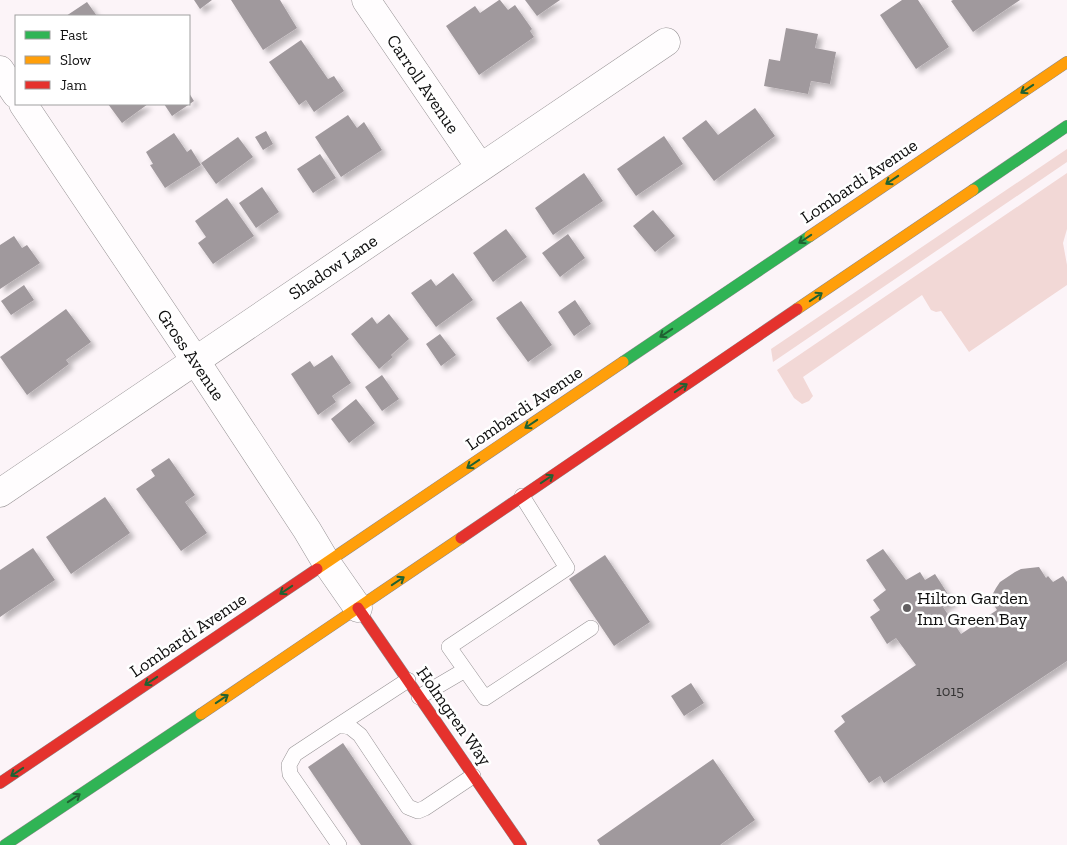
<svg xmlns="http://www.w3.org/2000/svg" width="1067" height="845" font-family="'Zilla Slab',serif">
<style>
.green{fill:#f2d8d6}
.building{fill:#a0999d;filter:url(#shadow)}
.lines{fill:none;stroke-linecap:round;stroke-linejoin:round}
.lane-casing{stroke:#969294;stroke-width:16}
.street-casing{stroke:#969294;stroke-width:29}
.fast-casing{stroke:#8c898b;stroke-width:12}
.slow-casing{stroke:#8c898b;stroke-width:12}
.jam-casing{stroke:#8c898b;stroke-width:12}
.lane{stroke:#fffdfe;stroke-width:15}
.street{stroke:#fffdfe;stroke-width:28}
.fast{stroke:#30b455;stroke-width:11}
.slow{stroke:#ff9f0a;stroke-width:11}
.jam{stroke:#e5322d;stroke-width:11}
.oneway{stroke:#206232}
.poi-dot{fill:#625f61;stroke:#fff;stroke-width:2}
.labels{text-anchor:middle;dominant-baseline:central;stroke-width:5;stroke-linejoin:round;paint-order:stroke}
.number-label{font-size:15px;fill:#333232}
.street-label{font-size:18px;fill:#0f0f0f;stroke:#fff}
.poi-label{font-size:18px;fill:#0f0f0f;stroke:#fff;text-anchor:start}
</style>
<defs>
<filter id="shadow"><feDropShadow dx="4.5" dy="4.5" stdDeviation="2.5" flood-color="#0004"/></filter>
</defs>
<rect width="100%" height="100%" fill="#fcf4f8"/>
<path class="green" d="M1067,149v13l-294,200 -2,-13z
M1067,173v56l-4,14 4,22v20l-98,67 -28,-41 -5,1 -5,-2 -9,-15 -119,82 10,19 -4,5 -7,3 -8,-6 -17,-28z"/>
<path class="building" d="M194,0h18l-12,9z
M231,0h49l17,28 -34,22z
M499,0h1l8,10 7,-5 17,24 -2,2 4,6 -55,38 -33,-49 29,-20 5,7z
M525,0h35l-23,16z
M902,0h16l31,47 -33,22 -36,-54z
M953,0h67l-47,32 -22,-31z
M87,2l10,14h-31z
M786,28l32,6 -3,14 21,4 -6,32 -19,-3 -3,13 -44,-8 5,-27 11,2z
M301,40l27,39 6,-3 10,15 -30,21 -8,-12 -7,5 -30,-43z
M189,93l5,8 -22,15 -8,-12h25z
M108,104h40l-26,19z
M755,108l20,28 -61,45 -32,-43 24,-18 12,15z
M348,115l9,13 7,-6 18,28 -41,27 -26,-40z
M266,131l7,13 -10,6 -8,-13z
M174,133l13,19 4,-3 10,16 -36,23 -15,-23 3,-1 -7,-12z
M664,136l19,28 -47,32 -19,-27z
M238,137l15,20 -37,27 -15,-21z
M320,154l16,24 -23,15 -16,-24z
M584,173l19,28 -50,34 -18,-27z
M262,187l17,25 -23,16 -17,-25z
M227,198l27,38 -41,28 -15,-21 8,-6 -11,-16z
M653,210l22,26 -20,16 -22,-26z
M506,229l21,28 -34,25 -20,-29z
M568,234l17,24 -25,19 -18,-24z
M14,236l8,12 5,-3 13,18 -40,26v-44z
M453,273l20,27 -37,27 -25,-34 20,-14 5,7z
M24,285l10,15 -23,15 -10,-14z
M575,300l16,24 -17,12 -16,-24z
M521,301l31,44 -24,17 -32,-44z
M66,309l25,33 -25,18 3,4 -42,31 -27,-38z
M389,314l20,25 -18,16 2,2 -14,12 -28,-35 21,-17 5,7z
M440,334l16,21 -15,11 -15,-22z
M332,355l19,28 -19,13 4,6 -18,13 -27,-41 19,-13 4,6z
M382,375l17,24 -17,12 -17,-24z
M356,399l19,24 -26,20 -18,-24z
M169,458l26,37 -10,7 22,31 -26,18 -45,-62 19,-13 -4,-6z
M105,497l25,36 -59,41 -25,-37z
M33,548l22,32 -55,37v-47z
M883,549l23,31 14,-8 5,8 10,-6 18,28 -10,5 18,27 36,-24 -7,-11 6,-11 4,-6 15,-10 6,-3 18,-2 7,11 2,-2 5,6 10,-6 4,6v79l-183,122 -4,-7 -11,7 -35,-52 11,-9 -4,-6 75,-51 -20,-27 -9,6 -17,-27 10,-7 -7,-10 13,-10 -20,-30z
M605,555l45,67 -36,24 -45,-67z
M691,683l13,20 -20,13 -13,-20z
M343,743l69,102h-51l-53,-78z
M713,759l42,61 -35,25h-120l-3,-5z"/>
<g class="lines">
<defs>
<path id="lane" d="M522,496l45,72 -118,79 36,51 106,-70
M419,697l46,-27
M339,725l69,-45
M339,845l-49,-71 -1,-9 6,-11 44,-29 11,2 10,8 48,72 10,4 7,-3 48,-32"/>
<path id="street" d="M366,0l114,167
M0,70l16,24
M23,104l172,256 112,170 19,32 32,46
M0,493l666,-451"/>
<path id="fast" d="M973,190l94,-64
M623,362l187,-126
M5,845l196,-131"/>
<path id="slow" d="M810,236l257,-174
M797,309l176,-119
M317,569l306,-207
M201,714l260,-176"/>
<path id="jam" d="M461,538l336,-229
M358,608l163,237
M0,783l317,-214"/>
</defs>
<use href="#lane" class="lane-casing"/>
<use href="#street" class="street-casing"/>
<use href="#fast" class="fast-casing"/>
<use href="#slow" class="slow-casing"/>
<use href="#jam" class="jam-casing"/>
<use href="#lane" class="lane"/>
<use href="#street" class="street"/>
<use href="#fast" class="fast"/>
<use href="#slow" class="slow"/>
<use href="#jam" class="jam"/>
</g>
<defs><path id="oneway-shaft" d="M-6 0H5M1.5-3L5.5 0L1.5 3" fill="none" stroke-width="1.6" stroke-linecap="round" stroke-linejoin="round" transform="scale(1.25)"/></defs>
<g class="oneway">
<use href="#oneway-shaft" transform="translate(1027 89) rotate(146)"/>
<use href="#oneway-shaft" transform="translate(892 180) rotate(146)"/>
<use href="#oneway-shaft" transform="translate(805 239) rotate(146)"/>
<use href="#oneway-shaft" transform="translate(816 297) rotate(-34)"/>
<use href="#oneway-shaft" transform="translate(666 333) rotate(146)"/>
<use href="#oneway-shaft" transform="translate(681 388) rotate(-34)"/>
<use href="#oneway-shaft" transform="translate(531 424) rotate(146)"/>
<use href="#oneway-shaft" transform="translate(473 464) rotate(146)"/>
<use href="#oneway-shaft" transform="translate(547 479) rotate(-34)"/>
<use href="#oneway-shaft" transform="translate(398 581) rotate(-34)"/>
<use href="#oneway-shaft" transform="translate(286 590) rotate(146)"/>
<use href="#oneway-shaft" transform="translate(151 681) rotate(146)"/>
<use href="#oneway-shaft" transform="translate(222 699) rotate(-34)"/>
<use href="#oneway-shaft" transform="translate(17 772) rotate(146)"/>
<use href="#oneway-shaft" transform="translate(74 798) rotate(-34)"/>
</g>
<circle class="poi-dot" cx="907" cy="608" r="5"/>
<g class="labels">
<g class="number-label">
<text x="950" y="691">1015</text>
</g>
<g class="street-label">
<text transform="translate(423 84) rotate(56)">Carroll Avenue</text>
<text transform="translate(859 181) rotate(-34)">Lombardi Avenue</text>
<text transform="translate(333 267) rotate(-34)">Shadow Lane</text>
<text transform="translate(191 355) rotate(56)">Gross Avenue</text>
<text transform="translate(524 408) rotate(-34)">Lombardi Avenue</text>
<text transform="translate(188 635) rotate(-34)">Lombardi Avenue</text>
<text transform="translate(454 716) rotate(55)">Holmgren Way</text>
</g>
<g class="poi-label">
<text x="917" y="598">Hilton Garden<tspan x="917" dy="21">Inn Green Bay</tspan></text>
</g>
</g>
<rect x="15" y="15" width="175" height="90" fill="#ffffff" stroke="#9f9f9f"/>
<rect x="25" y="31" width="25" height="8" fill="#30b455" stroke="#9f9f9f"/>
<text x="60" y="40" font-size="15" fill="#0f0f0f">Fast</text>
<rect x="25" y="56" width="25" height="8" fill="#ff9f0a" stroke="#9f9f9f"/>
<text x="60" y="65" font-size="15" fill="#0f0f0f">Slow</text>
<rect x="25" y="81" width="25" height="8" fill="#e5322d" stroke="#9f9f9f"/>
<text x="60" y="90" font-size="15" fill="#0f0f0f">Jam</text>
</svg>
